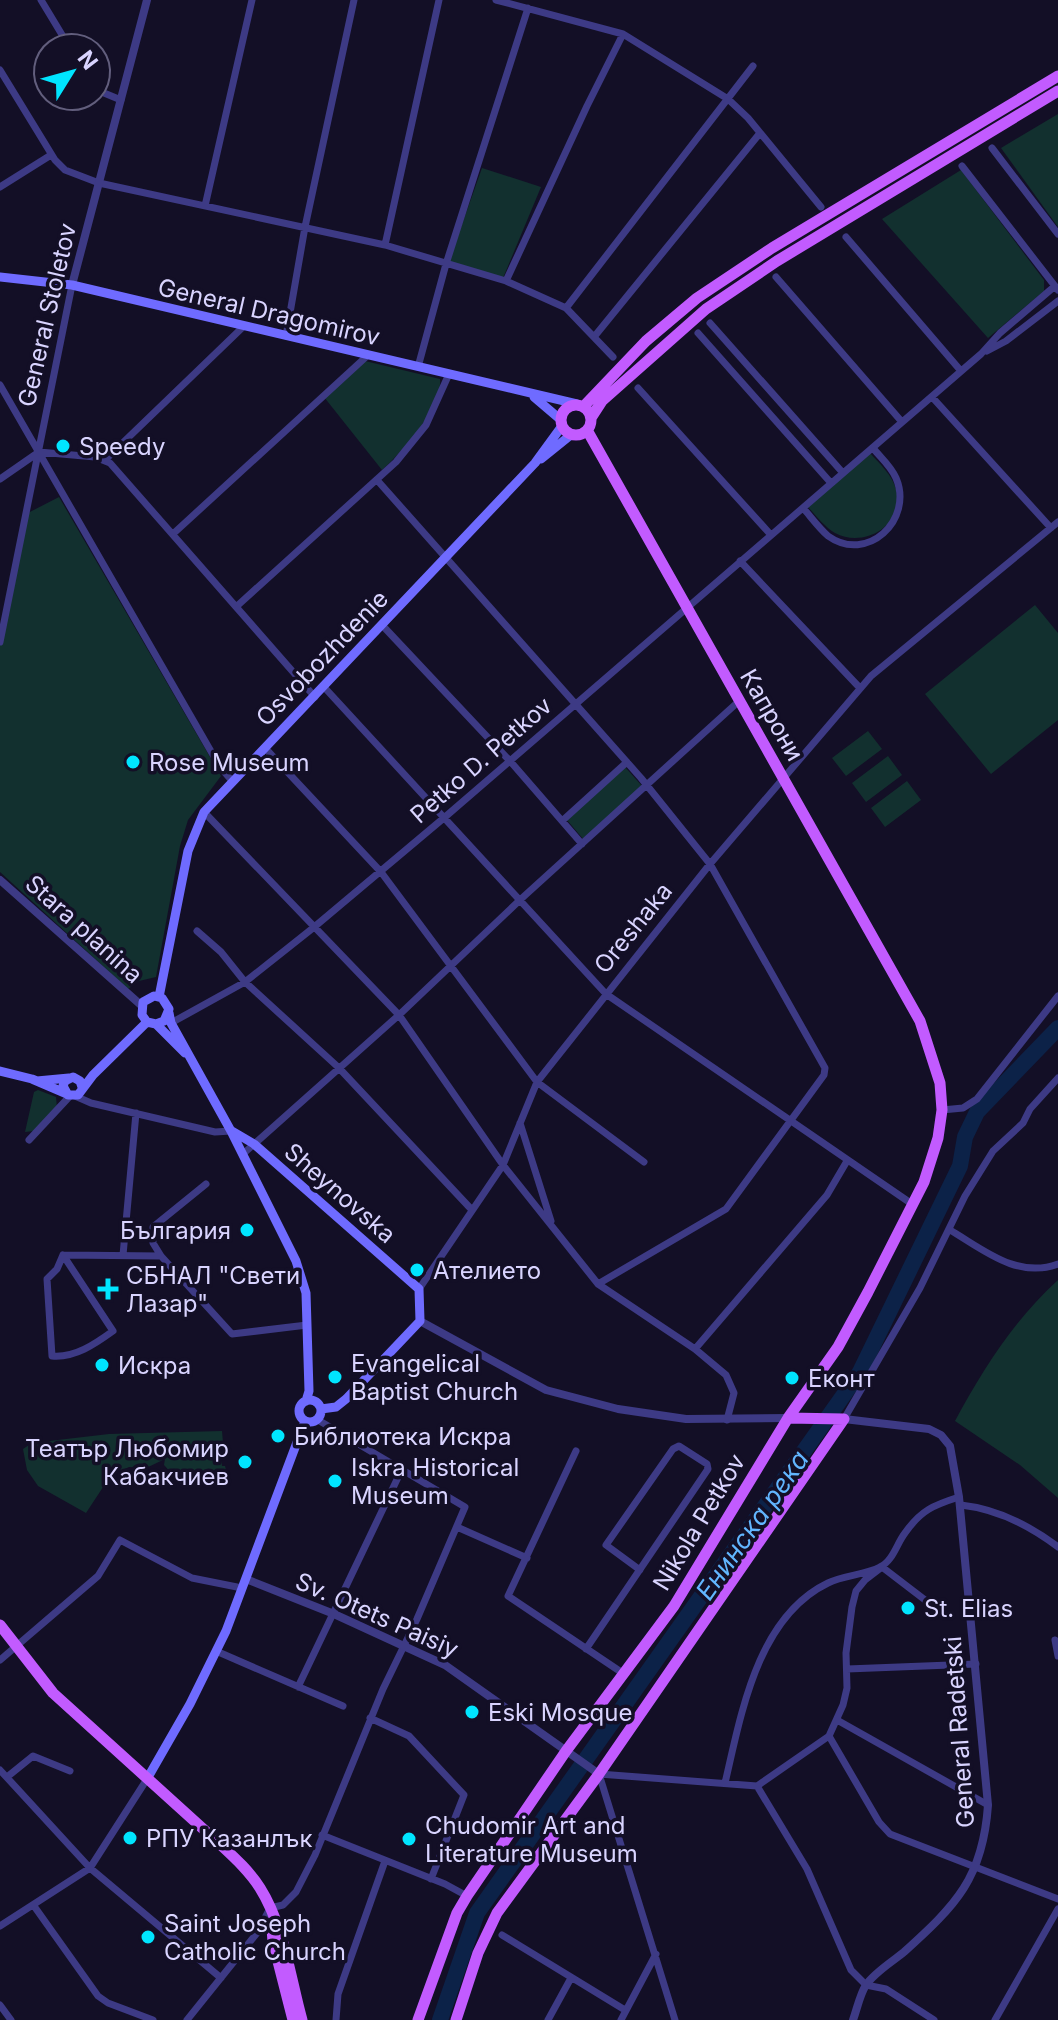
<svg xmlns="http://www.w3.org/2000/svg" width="1058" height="2020" font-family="Inter,sans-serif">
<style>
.green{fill:#12302f}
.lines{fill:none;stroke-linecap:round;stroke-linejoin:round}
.river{stroke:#0c2248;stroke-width:16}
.minor{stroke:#3d3a85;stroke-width:7}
.tertiary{stroke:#3d3a85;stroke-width:8}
.secondary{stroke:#6f6bff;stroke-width:9}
.primary{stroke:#c25bff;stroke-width:11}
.poi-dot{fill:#00e5ff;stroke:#130f26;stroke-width:3}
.labels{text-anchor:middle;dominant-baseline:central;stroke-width:7;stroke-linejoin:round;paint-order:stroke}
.street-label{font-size:24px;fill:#d9d4ff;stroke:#130f26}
.poi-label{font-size:24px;fill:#d9d4ff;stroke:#130f26;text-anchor:start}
.water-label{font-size:26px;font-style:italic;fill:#62b6ff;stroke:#130f26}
</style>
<rect width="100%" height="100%" fill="#130f26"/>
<path class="green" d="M1058,114v113l-57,-79z
M482,168l59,19 -38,91 -54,-17z
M961,170l83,110v11l-56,47 -106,-119z
M365,361l75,18c3,28 -38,73 -58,91l-58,-73z
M870,453c10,11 22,22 26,36 10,35 -31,60 -61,44 -10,-6 -19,-17 -27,-26z
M59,497l162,279 -33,44 -8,26 -24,131 -17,4 -11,8 -128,-117v-230l26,-128z
M1035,605l23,28v87l-67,54 -66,-80z
M868,731l14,18 -36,27 -14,-18z
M888,756l14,19 -36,27 -14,-19z
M625,767l17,19 -58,54 -17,-20z
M907,781l14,19 -36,27 -14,-19z
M38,1090l18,7 1,11 -23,23 -9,1 9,-40z
M1058,1280v218l-38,-33 -65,-44c28,-52 59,-101 103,-141z
M222,1431l1,12 -4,1 3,22h3l1,4 -31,9 -11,8 -20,-22 1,-6 -19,9 -17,-1 -18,8 -25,38 -48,-27 -11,-16 -4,-21 9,-6 77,-9z"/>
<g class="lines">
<path class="river" d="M440,2020l37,-107 383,-541 100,-206 5,-29 12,-25 81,-84"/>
<path class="minor" d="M41,0l29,48
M496,0l127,34 105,65 20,19 73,89
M0,70l55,90 10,10 34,13 286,62 121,36 60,27 47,49
M96,85l8,8 17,7
M992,148l66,86
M962,166l96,124
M0,187l51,-32
M205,206l47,-206
M846,237l115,134
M385,245l54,-245
M776,277l126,145
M506,281l81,-175 36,-72
M566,308l187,-242
M710,323l133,150
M698,333l133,150
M286,336l19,-109 49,-227
M594,337l166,-204
M987,351l19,-10 52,-40
M418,367l28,-103 82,-256
M0,385l220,382 13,15
M638,388l133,147
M932,397l119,131
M39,452l56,5 15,6 205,234
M105,460l139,-134
M0,479l39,-27
M377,480l264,298 69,86 115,204 -1,7 -98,134 -128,75
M803,508c8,9 16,20 25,28 39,28 86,-16 68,-58 -5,-12 -16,-21 -23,-30
M174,533l193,-177
M740,561l119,126
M237,606l159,-144 30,-37 23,-51
M382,625l128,136 72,83
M0,642l72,-357
M324,687l282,307 306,210
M265,748l116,124 156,210 107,80
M204,812l195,203 104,150 95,119 97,65 31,26 8,18 -7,27
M562,821l65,-59
M197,931l24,21 24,30 93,85 134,143
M171,1023l74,-41 68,-54 132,-111 536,-463 19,-21 55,-47
M75,1096l16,7 124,29 16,-1
M942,1110l21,-2 14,-9 81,-103
M520,1123l31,98
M29,1140l41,-44
M243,1154l156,-139 122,-116 217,-197
M950,1230c34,20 67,49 108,34
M63,1255l98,1 71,78 75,-9
M63,1255l50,76c-18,13 -38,27 -61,25l-5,-77 10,-10z
M123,1255l13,-142
M161,1256l-8,-13v-16l53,-43
M419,1289l84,-124 34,-83 173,-218 161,-188 187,-154
M695,1349l132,-154 20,-34
M844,1419l76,-131 45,-92 28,-45 30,-28 7,-14 28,-31
M576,1451l-68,145 116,78
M961,1505c36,4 68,20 97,42
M457,1527l70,31
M1055,1640l3,16
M586,1649l120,-177 2,-3 -1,-5 -28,-18 -6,3 -67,96 34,25
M216,1651l127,55
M0,1660l98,-84 22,-36 72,38 50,10
M847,1669l129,-5
M298,1687l104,-218
M370,1718l39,18 55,59 -33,84
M837,1720l151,85
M829,1736l50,86 11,12 168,65
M0,1770l90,98 131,110
M7,1777l26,-21 37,15
M725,1783c16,-68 32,-166 103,-200 16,-8 37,-8 52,-16 13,-6 17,-24 25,-34 16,-23 29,-28 54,-36
M757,1786l72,-50 14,-31 4,-17 -1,-35 6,-46 4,-16 9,-11 17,-13 47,36
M322,1835l123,49 22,12
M34,1906l64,90 10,7 45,17
M0,1926l90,-58 57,-89
M502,1935l123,75
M0,2005l11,15
M187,2020l70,-87 13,-25 13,-3 13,-13 19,-37 68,-166 34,-70 48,-112 -147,-87
M336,2020l2,-26 47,-133
M548,2020l23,-42
M621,2020l35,-66
M675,2020l-76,-246 158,12 50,83 44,101 15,15 20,4 48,31
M995,2020l63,-111"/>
<path class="tertiary" d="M72,285l75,-285
M0,880l142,126
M420,1321l126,69 72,19 68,10 102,-1
M844,1419l85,10 12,6 9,11 9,51 29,308c-5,73 -32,100 -84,147 -12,10 -29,20 -38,33 -6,9 -9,24 -13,35
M246,1579l88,35 111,51 154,109"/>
<path class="secondary" d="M0,277l72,8 505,119
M534,397l27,23
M541,459l31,-25
M159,997l29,-146 16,-39 331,-349 27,-37
M169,1013l2,10 60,108 65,130 10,32 3,98 -3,10
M156,1024l8,-3 5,-12 -7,-11 -8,-2 -11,6 -1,13 5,7 9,2 29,29
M0,1071l32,8 35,15
M37,1081l32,-3
M82,1087l-2,-6 -7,-4 -8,4 -2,5 5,9h10l15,-20 54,-53
M232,1131l22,13 165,145 1,32 -74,78 -10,8 -15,2
M299 1411a11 11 0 1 1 22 0a11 11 0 1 1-22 0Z
M147,1779l43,-75 36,-73 79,-210"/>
<path class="primary" d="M561 420a15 15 0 1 1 30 0a15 15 0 1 1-30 0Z
M584,406l62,-65 51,-43 75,-50 286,-172
M591,418l11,-17 104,-92 71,-48 281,-170
M788,1418l56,1
M0,1625l53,68 169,153c14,13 28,26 38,42 24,38 30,89 42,132
M272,1928l1,14 20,78
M418,2020l39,-107 10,-17 99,-145 108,-145 114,-188 50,-71 30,-55 56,-110 14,-44 4,-28 -2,-27 -20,-62 -333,-591
M456,2020l22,-67 19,-40 102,-139 245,-355"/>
</g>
<g class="poi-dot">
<circle cx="63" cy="446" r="8"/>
<circle cx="133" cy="762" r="8"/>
<circle cx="247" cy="1230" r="8"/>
<circle cx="417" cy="1270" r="8"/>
<path d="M104 1277h8v8h8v8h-8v8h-8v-8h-8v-8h8z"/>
<circle cx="102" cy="1365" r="8"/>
<circle cx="335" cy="1377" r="8"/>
<circle cx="792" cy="1378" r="8"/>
<circle cx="278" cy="1436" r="8"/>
<circle cx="245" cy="1462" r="8"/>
<circle cx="335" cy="1481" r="8"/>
<circle cx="908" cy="1608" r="8"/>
<circle cx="472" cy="1712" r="8"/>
<circle cx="130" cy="1838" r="8"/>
<circle cx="409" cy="1839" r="8"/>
<circle cx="148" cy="1937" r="8"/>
</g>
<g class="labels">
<g class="street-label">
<text transform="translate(269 312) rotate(13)">General Dragomirov</text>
<text transform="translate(47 315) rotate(-77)">General Stoletov</text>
<text transform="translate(322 658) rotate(-46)">Osvobozhdenie</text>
<text transform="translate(772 715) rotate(60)">Капрони</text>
<text transform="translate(481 760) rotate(-41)">Petko D. Petkov</text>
<text transform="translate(633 928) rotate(-51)">Oreshaka</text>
<text transform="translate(84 929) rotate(42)">Stara planina</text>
<text transform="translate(340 1193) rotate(41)">Sheynovska</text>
<text transform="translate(699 1522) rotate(-59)">Nikola Petkov</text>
<text transform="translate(377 1615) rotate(24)">Sv. Otets Paisiy</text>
<text transform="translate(959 1732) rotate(-94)">General Radetski</text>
</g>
<g class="poi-label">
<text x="79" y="446">Speedy</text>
<text x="149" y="762">Rose Museum</text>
<text x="231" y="1230" text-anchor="end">България</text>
<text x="433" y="1270">Ателието</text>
<text x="126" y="1275">СБНАЛ "Свeти<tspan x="126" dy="28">Лазар"</tspan></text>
<text x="351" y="1363">Evangelical<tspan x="351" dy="28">Baptist Church</tspan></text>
<text x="118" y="1365">Искра</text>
<text x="808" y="1378">Еконт</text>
<text x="294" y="1436">Библиотека Искра</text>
<text x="229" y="1448" text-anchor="end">Театър Любомир<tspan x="229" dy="28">Кабакчиев</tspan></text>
<text x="351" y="1467">Iskra Historical<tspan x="351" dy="28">Museum</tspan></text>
<text x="924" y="1608">St. Elias</text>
<text x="488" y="1712">Eski Mosque</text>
<text x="425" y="1825">Chudomir Art and<tspan x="425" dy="28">Literature Museum</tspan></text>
<text x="146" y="1838">РПУ Казанлък</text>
<text x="164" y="1923">Saint Joseph<tspan x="164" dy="28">Catholic Church</tspan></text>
</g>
<g class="water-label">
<text transform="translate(752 1525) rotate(-55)">Енинска река</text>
</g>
</g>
<g transform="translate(72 72) rotate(53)"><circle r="38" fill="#130f26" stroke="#625e7d" stroke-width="2"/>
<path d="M0-6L14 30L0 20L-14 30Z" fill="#00e5ff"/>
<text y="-12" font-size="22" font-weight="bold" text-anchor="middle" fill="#d9d4ff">N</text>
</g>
</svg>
